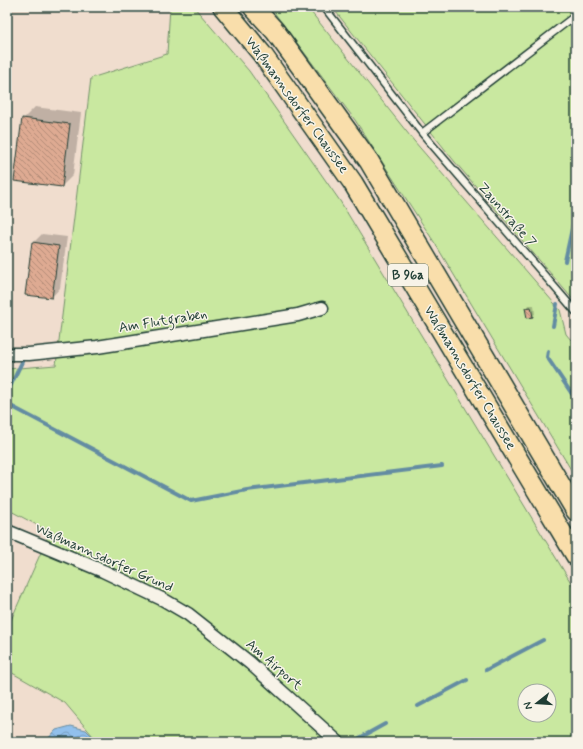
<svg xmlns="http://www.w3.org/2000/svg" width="583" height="749" font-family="Mynerve,sans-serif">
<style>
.grass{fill:#c9e8a0;stroke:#74926a;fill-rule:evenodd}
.water{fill:url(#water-waves);stroke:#648ca2}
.shadow{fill:#0003}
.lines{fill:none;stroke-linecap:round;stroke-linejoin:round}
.stream{stroke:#648ca2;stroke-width:4}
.building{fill:url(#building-back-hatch);stroke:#1f3d34}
.lane-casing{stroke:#1f3d34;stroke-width:9}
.street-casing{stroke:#1f3d34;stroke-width:15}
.primary-casing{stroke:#1f3d34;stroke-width:22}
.lane{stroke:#f7f3e8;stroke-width:6}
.street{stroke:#f7f3e8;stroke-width:12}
.primary{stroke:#f9deab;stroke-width:19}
.labels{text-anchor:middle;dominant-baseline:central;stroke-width:3;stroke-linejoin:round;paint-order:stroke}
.shield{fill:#f7f3e8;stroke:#60746a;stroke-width:1}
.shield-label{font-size:13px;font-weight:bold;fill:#1f3d34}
.street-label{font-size:14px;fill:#1f3d34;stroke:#f7f3e8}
</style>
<defs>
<pattern id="water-waves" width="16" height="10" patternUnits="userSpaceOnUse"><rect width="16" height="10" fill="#92c0ec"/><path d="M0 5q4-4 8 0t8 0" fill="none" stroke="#779dc0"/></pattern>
<pattern id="building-back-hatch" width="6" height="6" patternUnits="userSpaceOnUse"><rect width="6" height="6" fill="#deaa92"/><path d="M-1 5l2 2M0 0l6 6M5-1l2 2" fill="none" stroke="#b38c78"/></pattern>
</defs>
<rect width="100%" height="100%" fill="#f0ddce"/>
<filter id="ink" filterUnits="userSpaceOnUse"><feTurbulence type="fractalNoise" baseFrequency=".025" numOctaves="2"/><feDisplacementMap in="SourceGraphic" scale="8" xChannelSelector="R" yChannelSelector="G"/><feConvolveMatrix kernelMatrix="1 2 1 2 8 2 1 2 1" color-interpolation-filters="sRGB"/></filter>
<g filter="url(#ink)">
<path class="grass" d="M170,7h24l55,64 91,130 236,390v151h-478l-33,-39 -58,-33v-41l43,-97 -43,-23v-140l49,-4 35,-287 76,-24zM525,691h24v24h-24z
M270,7h37l107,134 146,169 6,24 10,12v132l-140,-233 -81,-125z
M332,7h244v296l-121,-141z"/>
<path class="water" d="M71,726l15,4 12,12h-53l11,-12z"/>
<path class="shadow" d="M35,107l46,6 -8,62 -11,11 -39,-67z
M7,207l3,1 -3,9z
M42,234l25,3 -7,51 -8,9 -19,-54z
M529,305h5l1,9 -2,2 -6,-8z"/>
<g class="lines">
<path class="stream" d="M565,261l11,-51
M553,326l4,-22
M548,351l-1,6 29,43
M7,393l15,-31
M7,404l184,97 56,-11 195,-24
M486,670l57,-30
M418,706l49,-26
M356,740l29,-16
M104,742l6,-1 9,1"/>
</g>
<path class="building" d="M22,118l48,6 -8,63 -48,-6z
M32,242l27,4 -7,52 -27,-3z
M531,307l2,10 -6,1 -2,-10z"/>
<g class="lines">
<defs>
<path id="lane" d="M324,7l98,126 154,179
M422,133l154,-118"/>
<path id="street" d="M7,354h22l68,-7 201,-32 24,-7
M7,531l96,40 61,29 24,14 62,49 88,79"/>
<path id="primary" d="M223,7l39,47 91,129 223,373
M253,7l22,24 94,130 207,350"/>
</defs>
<use href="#lane" class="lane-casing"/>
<use href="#street" class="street-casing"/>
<use href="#primary" class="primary-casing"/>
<use href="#lane" class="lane"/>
<use href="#street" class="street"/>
<use href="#primary" class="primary"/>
</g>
</g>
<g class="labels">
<rect class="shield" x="388" y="264" width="40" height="22" rx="3"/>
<g class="shield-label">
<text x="408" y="275">B 96a</text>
</g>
<g class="street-label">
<text transform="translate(297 105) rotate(54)">Waßmannsdorfer Chaussee</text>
<text transform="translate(507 215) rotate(49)">Zaunstraße 7</text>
<text transform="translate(163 321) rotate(-9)">Am Flutgraben</text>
<text transform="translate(470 378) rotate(59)">Waßmannsdorfer Chaussee</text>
<text transform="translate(104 558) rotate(24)">Waßmannsdorfer Grund</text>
<text transform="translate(274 665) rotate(41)">Am Airport</text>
</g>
</g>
<rect width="583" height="749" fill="none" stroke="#f7f3e8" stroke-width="24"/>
<rect x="12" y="12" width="559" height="725" fill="none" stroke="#1f3d34" stroke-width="1.5" filter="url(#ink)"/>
<g transform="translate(537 703) rotate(253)"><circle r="19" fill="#f7f3e8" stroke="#a1aaa0"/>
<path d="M0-3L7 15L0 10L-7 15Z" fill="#1f3d34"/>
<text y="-6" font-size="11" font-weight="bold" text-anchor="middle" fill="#1f3d34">N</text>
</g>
</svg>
